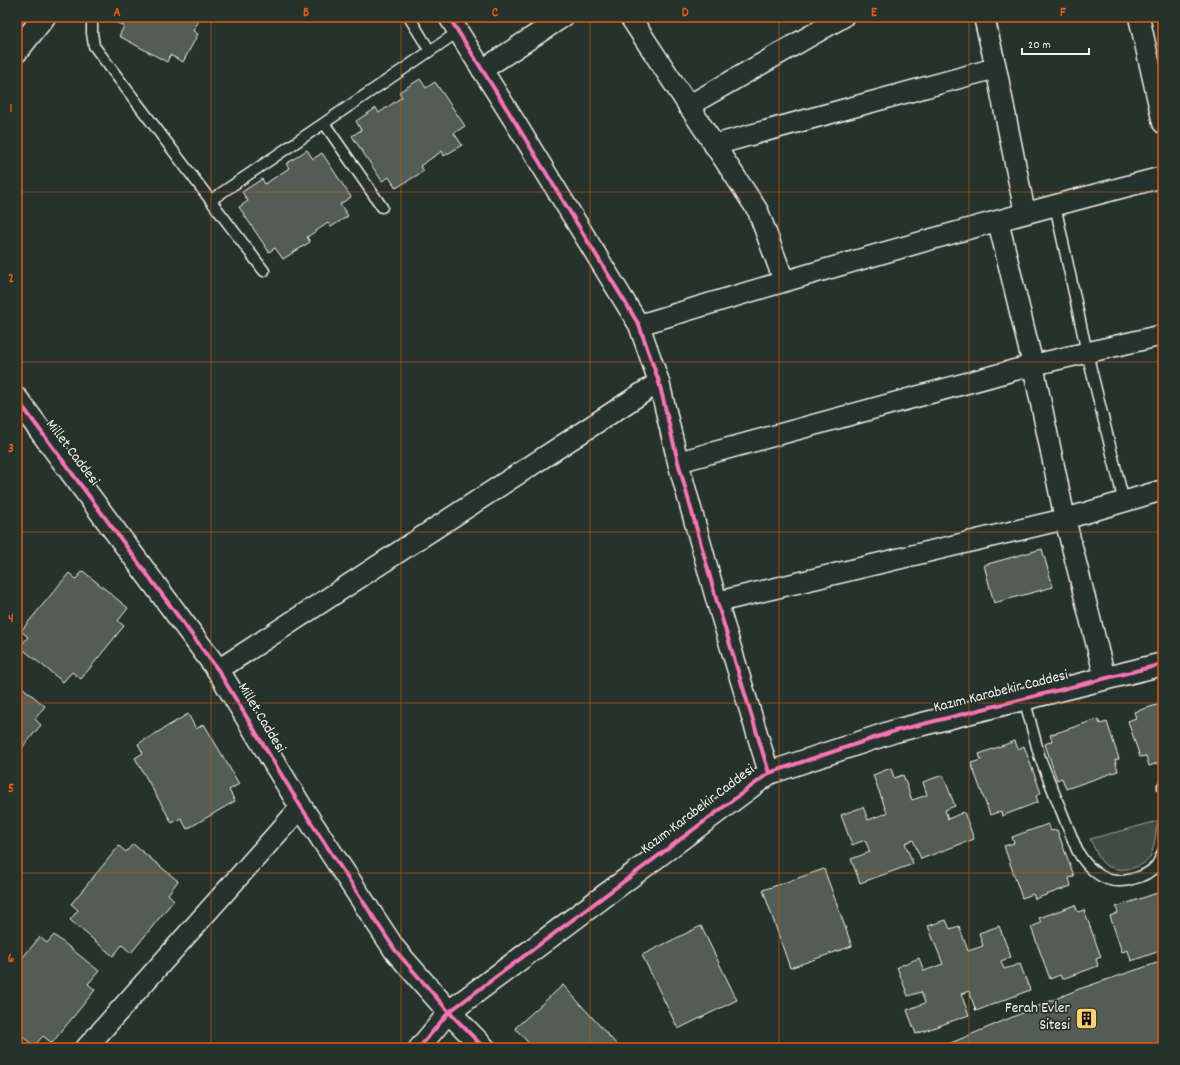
<svg xmlns="http://www.w3.org/2000/svg" width="1180" height="1065" font-family="Dekko,sans-serif">
<style>
.green{fill:#414b45;stroke:#9a9e96}
.building{fill:#525c55;stroke:#f4f1e8}
.lines{fill:none;stroke-linecap:round;stroke-linejoin:round}
.service-casing{stroke:#f4f1e8;stroke-width:13}
.minor-casing{stroke:#f4f1e8;stroke-width:23}
.tertiary-casing{stroke:#f4f1e8;stroke-width:25}
.service{stroke:#26332d;stroke-width:10}
.minor{stroke:#26332d;stroke-width:20}
.tertiary{stroke:#26332d;stroke-width:22}
.cycleway-casing{stroke:#26332d;stroke-width:6}
.cycleway{stroke:#fb73b8;stroke-width:4}
.grid{fill:none;stroke:#e8590c;stroke-width:1;stroke-opacity:0.55}
.labels{text-anchor:middle;dominant-baseline:central;stroke-width:3.5;stroke-linejoin:round;paint-order:stroke}
.street-label{font-size:15px;fill:#f4f1e8;stroke:#26332d}
.poi-label{font-size:15px;fill:#f4f1e8;stroke:#26332d;text-anchor:end}
.neatline{fill:none;stroke:#e8590c;stroke-width:1.5}
.grid-label{font-size:13px;text-anchor:middle;font-weight:bold;fill:#e8590c}
</style>
<rect width="100%" height="100%" fill="#26332d"/>
<filter id="ink" filterUnits="userSpaceOnUse"><feTurbulence type="fractalNoise" baseFrequency=".025" numOctaves="2"/><feDisplacementMap in="SourceGraphic" scale="8" xChannelSelector="R" yChannelSelector="G"/><feConvolveMatrix kernelMatrix="1 2 1 2 8 2 1 2 1" color-interpolation-filters="sRGB"/></filter>
<g filter="url(#ink)">
<path class="green" d="M1158,821c-2,9 -4,33 -10,39 -12,11 -35,13 -46,2 -5,-6 -8,-16 -12,-23z"/>
<path class="building" d="M118,17h83l-8,14 5,3 -15,28 -13,-7 -3,7 -48,-26 5,-10 -9,-4z
M420,79l6,9 9,-6 30,44 -11,7 8,12 -18,11 -2,-5 -22,15 4,5 -28,17 -7,-11 -7,4 -30,-45 9,-6 -5,-9 20,-13 3,5 23,-16 -3,-5z
M307,150l6,9 9,-6 29,44 -11,7 8,12 -17,11 -3,-4 -21,14 3,5 -27,17 -8,-11 -6,4 -30,-45 9,-6 -6,-9 20,-13 3,5 24,-16 -3,-4z
M1042,549l11,38 -59,16 -10,-38z
M83,571l45,37 -10,13 6,5 -43,53 -9,-7 -9,10 -43,-35 8,-10 -7,-6 48,-58 7,6z
M17,683l28,23 -10,13 6,6 -24,29z
M1163,703v58l-14,5 -3,-10 -6,1 -12,-36 8,-3 -2,-6z
M188,714l8,15 8,-5 35,60 -10,6 6,11 -48,28 -6,-11 -9,5 -37,-65 8,-5 -5,-9z
M1098,719l2,5 7,-2 12,37 -4,1 3,11 -52,18 -4,-11 -5,2 -12,-36 7,-3 -2,-6z
M1015,741l3,8 6,-3 17,47 -5,3 2,6 -36,14 -1,-5 -11,4 -19,-52 10,-3 -2,-6z
M891,768l3,10 9,-3 9,25 15,-5 -4,-13 20,-7 12,31 -10,4 3,9 16,-7 10,27 -53,20 -8,-19 -8,3 8,21 -53,19 -9,-24 19,-7 -5,-12 -13,5 -11,-30 22,-8 5,13 19,-7 -14,-38z
M1048,824l3,7 6,-1 17,46 -5,2 2,8 -36,13 -2,-5 -11,4 -18,-52 10,-3 -2,-6z
M133,844l45,37 -10,13 6,6 -43,53 -9,-8 -9,11 -43,-36 8,-10 -7,-6 48,-58 7,6z
M824,869l28,77 -62,22 -27,-78z
M1163,891v59l-32,11 -3,-11 -6,2 -12,-36 8,-3 -2,-6z
M1075,905l3,7 6,-2 17,47 -5,2 2,7 -36,13 -2,-4 -10,4 -19,-52 10,-4 -2,-5z
M946,920l4,9 9,-3 9,25 15,-5 -4,-13 20,-7 12,31 -10,4 3,8 16,-5 10,26 -54,21 -7,-20 -8,3 8,21 -53,19 -9,-24 18,-7 -4,-11 -13,4 -11,-29 22,-9 5,13 19,-7 -15,-38z
M701,926l36,74 -59,29 -36,-74z
M54,935l45,36 -11,13 7,6 -43,53 -9,-7 -9,10 -17,-14v-68l23,-27 7,6z
M1163,961v87h-224l140,-59z
M563,985l55,61 -2,2h-83l-18,-20z"/>
<g class="lines">
<defs>
<path id="service" d="M92,17v16l2,13 170,225
M409,17l21,34
M324,123l58,84
M211,200l247,-168
M1055,205l32,148 37,149
M1024,698l16,60 37,92c8,15 24,32 43,31 4,0 9,-1 12,-2 9,-2 18,-6 24,-13 3,-4 5,-10 7,-14
M1163,786v2"/>
<path id="minor" d="M449,17l66,105 124,203 20,57 19,80 39,140 52,171
M630,17l128,194 26,70
M984,17l12,51
M1139,17l24,106
M482,70l81,-53
M688,106l155,-89
M714,145l282,-77 29,145
M998,221l35,144 32,154 40,159
M639,325c174,-53 348,-103 524,-148
M678,462l355,-97 130,-30
M717,602l348,-83 98,-29
M218,670l441,-288
M86,1048l215,-241
M419,1048l30,-36"/>
<path id="tertiary" d="M17,51l27,-34
M17,399l201,271 83,137 94,143 54,62 35,36
M449,1012l320,-239 126,-42 268,-67"/>
</defs>
<use href="#service" class="service-casing"/>
<use href="#minor" class="minor-casing"/>
<use href="#tertiary" class="tertiary-casing"/>
<use href="#service" class="service"/>
<use href="#minor" class="minor"/>
<use href="#tertiary" class="tertiary"/>
<defs>
<path id="cycleway" d="M449,17l66,105 124,203 20,57 19,80 39,140 52,171
M17,399l201,271 83,137 94,143 54,62 35,36
M419,1048l30,-36 320,-239 126,-42 268,-67"/>
</defs>
<use href="#cycleway" class="cycleway-casing"/>
<use href="#cycleway" class="cycleway"/>
</g>
</g>
<path class="grid" d="M211,17v1031M401,17v1031M590,17v1031M779,17v1031M969,17v1031M17,192h1146M17,362h1146M17,532h1146M17,703h1146M17,873h1146"/>
<defs>
<symbol id="building-square" viewBox="-11 -11 22 22"><rect x="-9" y="-9" width="18" height="18" rx="4" fill="#ffd166" stroke="#26332d"/><path d="M-4-6H4V6H1V3H-1V6H-4ZM-2.5-4.3h1.7v1.8h-1.7ZM.8-4.3h1.7v1.8H.8ZM-2.5-1h1.7V.8h-1.7ZM.8-1h1.7V.8H.8Z" fill="#111"/></symbol>
</defs>
<g fill-rule="evenodd">
<use href="#building-square" x="1074" y="1006" width="25" height="25"/>
</g>
<g class="labels">
<g class="street-label">
<text transform="translate(72 453) rotate(53)">Millet Caddesi</text>
<text transform="translate(1001 692) rotate(-14)">Kazım Karabekir Caddesi</text>
<text transform="translate(261 718) rotate(59)">Millet Caddesi</text>
<text transform="translate(698 810) rotate(-37)">Kazım Karabekir Caddesi</text>
</g>
<g class="poi-label">
<text x="1070" y="1009">Ferah Evler<tspan x="1070" dy="17">Sitesi</tspan></text>
</g>
</g>
<rect width="1180" height="1065" fill="none" stroke="#26332d" stroke-width="44"/>
<path d="M1022 48v6h67v-6" fill="none" stroke="#f4f1e8" stroke-width="2"/>
<text x="1028" y="48" font-size="12" fill="#f4f1e8" stroke="#26332d" stroke-width="3" paint-order="stroke">20 m</text>
<rect x="22" y="22" width="1136" height="1021" class="neatline"/>
<g class="grid-label">
<text x="117" y="16">A</text>
<text x="306" y="16">B</text>
<text x="495" y="16">C</text>
<text x="685" y="16">D</text>
<text x="874" y="16">E</text>
<text x="1063" y="16">F</text>
<text x="11" y="112">1</text>
<text x="11" y="282">2</text>
<text x="11" y="452">3</text>
<text x="11" y="622">4</text>
<text x="11" y="792">5</text>
<text x="11" y="962">6</text>
</g>
</svg>
